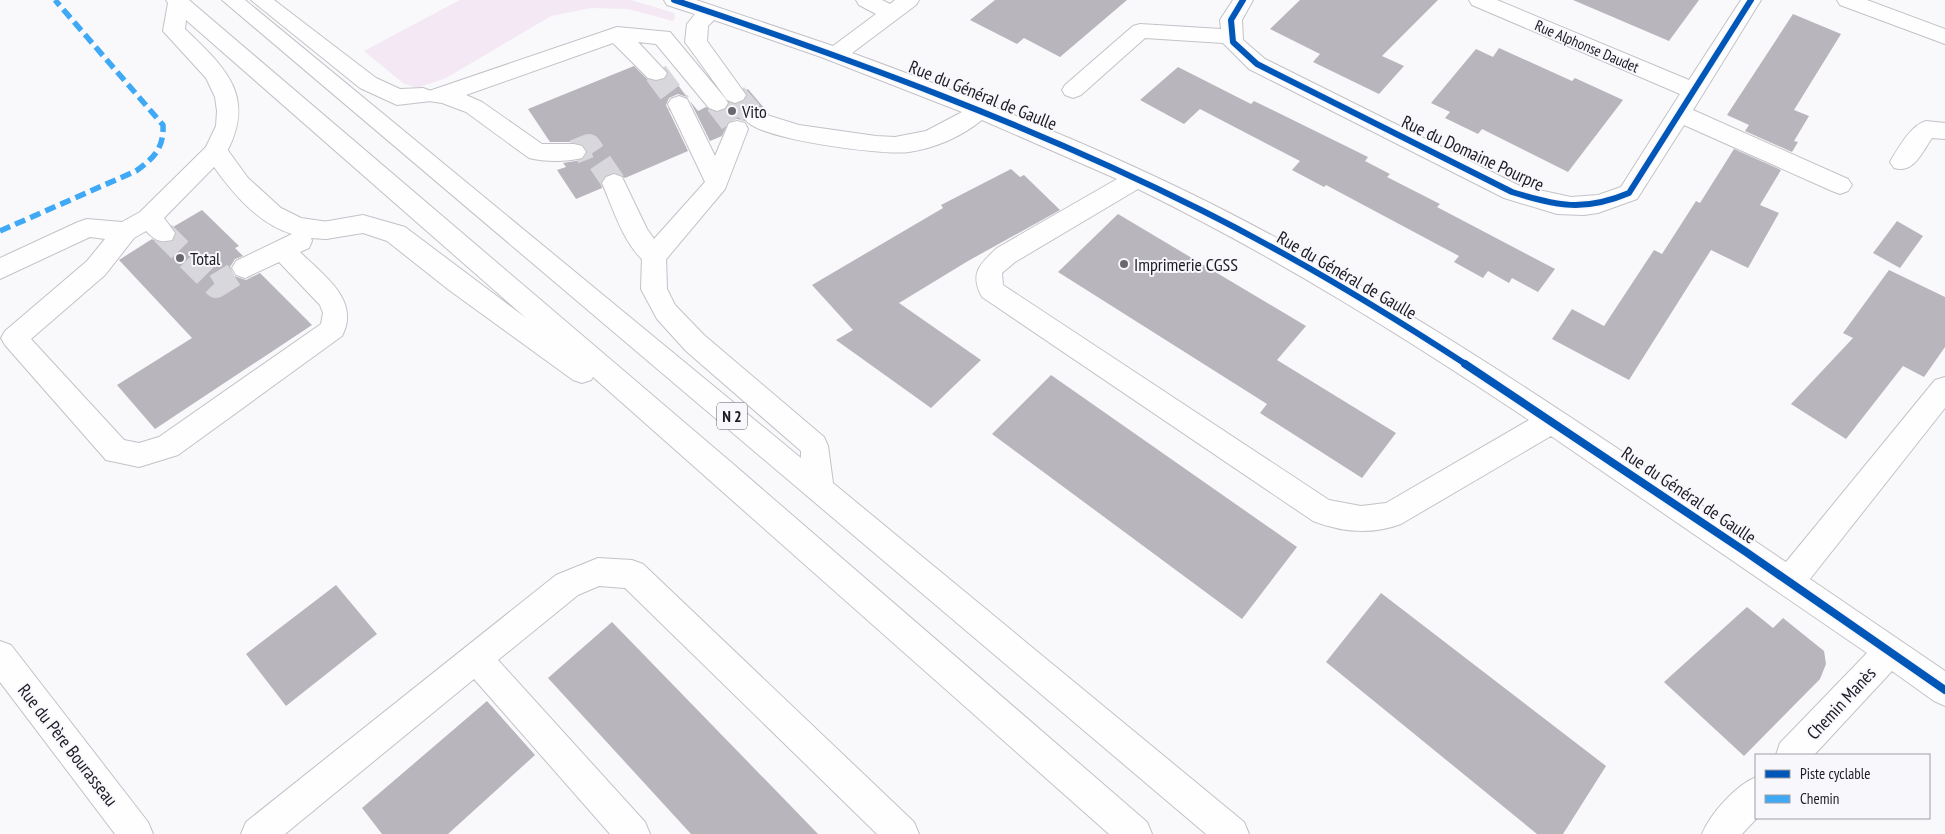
<svg xmlns="http://www.w3.org/2000/svg" width="1945" height="834" font-family="'PT Sans Narrow',sans-serif">
<style>
.green{fill:#f3e8f3}
.building{fill:#b8b5bc}
.lines{fill:none;stroke-linecap:round;stroke-linejoin:round}
.minor-tunnel{stroke:#d8d7db;stroke-width:24;stroke-dasharray:24 12;stroke-linecap:butt}
.minor-casing{stroke:#c3c2c8;stroke-width:2}
.highway-casing{stroke:#c3c2c8;stroke-width:2}
.minor{fill:#fefefe;fill-rule:evenodd}
.highway{fill:#fefefe;fill-rule:evenodd}
.quiet{stroke:#3fa9f5;stroke-width:5.5;stroke-dasharray:11 5.5;stroke-linecap:butt}
.cycleway-far1-casing{stroke:#f8f7fc;stroke-width:9}
.cycleway-casing{stroke:#f8f7fc;stroke-width:11}
.cycleway-far1{stroke:#0057b8;stroke-width:6}
.cycleway{stroke:#0057b8;stroke-width:8}
.poi-dot{fill:#69686f;stroke:#f8f7fc;stroke-width:2}
.labels{text-anchor:middle;dominant-baseline:central;stroke-width:4;stroke-linejoin:round;paint-order:stroke}
.far-street-label{font-size:15px;fill:#1c1b24;stroke:#f8f7fc}
.shield{fill:#f8f7fc;stroke:#5e5d65;stroke-width:1}
.shield-label{font-size:16px;font-weight:bold;fill:#1c1b24}
.street-label{font-size:18px;fill:#1c1b24;stroke:#f8f7fc}
.poi-label{font-size:18px;fill:#1c1b24;stroke:#f8f7fc;text-anchor:start}
</style>
<rect width="100%" height="100%" fill="#f9f8fb"/>
<path class="green" d="M460,0h171l43,13 1,5 -2,3 -45,-12 -37,-1 -40,8 -105,62 -29,10 -14,-5 -39,-32z"/>
<path class="building" d="M995,0h132l-67,57 -36,-19 -7,6 -47,-24z
M1300,0h138l-56,56 22,10 -25,28 -66,-32 7,-8 -50,-25z
M1573,0h126l-30,41z
M1793,14l48,20 -47,76 15,6 -15,25 4,1 -6,10 -47,-21 4,-6 -22,-10z
M1499,48l73,33 3,-3 48,22 -55,72 -86,-43 -4,5 -33,-16 5,-6 -19,-9 45,-54 17,8z
M634,66l13,13 9,3 8,-2 5,-7 18,24 -9,-3 -9,4 -3,7 22,46 -63,27 -10,-6 -10,3 -5,7 2,6 -26,11 -19,-29 9,-3 -3,-4 19,-3 6,-9 -6,-7 -8,-2h-24l-22,-33z
M1178,67l73,37 3,-3 114,56 -3,4 25,13 -3,3 53,27 -3,3 118,62 -17,23 -26,-14 -3,5 -21,-12 -5,7 -29,-16 5,-6 -133,-71 -2,2 -32,-17 8,-9 -100,-52 -16,15 -44,-24z
M748,89l21,25 -12,-4 -10,3 -2,8 -8,-2 -8,2 -7,15 -12,5 -20,-40 8,10 8,-4 12,6 8,-3 4,-7 6,2 8,-3 4,-6 -3,-5z
M1734,149l47,21 -21,35 19,8 -31,55 -37,-18 -82,130 -77,-41 20,-30 32,17 50,-76 8,4 34,-53 4,2z
M1011,169l9,8 4,-2 36,35 -92,51 -69,42 82,57 -50,48 -95,-68 17,-10 -41,-45 131,-77 -2,-3z
M202,210l37,36 -4,2 8,8 -8,3 -5,8 4,9 12,4 14,-7 52,52 -157,104 -38,-44 75,-47 -73,-78 33,-21 8,4 12,-1 5,-8 -4,-7z
M1118,214l188,112 -29,34 119,73 -34,45 -102,-65 7,-9 -209,-132z
M1897,221l26,15 -23,32 -27,-15z
M1889,270l56,27v50l-21,30 -21,-11 -57,73 -55,-35 62,-66 -10,-5z
M1051,375l246,172 -55,72 -250,-185z
M336,585l41,49 -91,72 -40,-52z
M1381,593l225,173 -43,68h-26l-211,-172z
M1747,607l26,21 10,-10 41,33 2,13 -6,15 -76,77 -80,-74z
M612,622l206,212h-127l-143,-156z
M487,701l48,54 -87,79h-66l-20,-26z"/>
<g class="lines">
<path class="minor-tunnel" d="M656,73l23,31
M735,95l22,25
M717,103l20,26
M574,152l15,-6 25,37
M163,233l53,53 29,-18"/>
<defs>
<path id="minor" d="M664,0h32l137,46 43,-32 -17,-9 -3,-5h26l8,4 5,-4h24l-3,5 -64,48c148,54 294,113 432,189 174,95 338,210 502,320l149,-182 10,-3v31l-135,171 135,92v35l-11,-5 -42,-30 -78,84h-38l4,-12 87,-90 -316,-217 -150,88c-29,11 -60,8 -88,-3l-331,-224c-13,-24 -2,-33 15,-49l120,-69 -135,-59c-21,17 -47,28 -73,32 -25,4 -152,-13 -163,-32l3,-6 8,-2 42,13 77,11 19,1 31,-6 36,-19 -141,-55 -107,-37 -6,6 -1,15 39,54 -3,5 -8,3 -8,-3 -42,-58 2,-18 8,-10 -28,-9zM1138,189c137,67 265,147 391,231l-143,83 -25,3 -32,-6 -326,-215 -1,-12 13,-11z
M1233,0h20l-11,20 1,20 22,19 255,127 51,11 27,-2 23,-8 59,-93 -208,-89 -3,-5h28l192,80 52,-80h20l-68,110 155,69 4,6 -4,6 -8,3 -8,-3 -148,-66 -47,74 -39,14 -14,2 -27,-1 -53,-16 -255,-129 -26,-26 -78,-5 -64,57 -8,3 -8,-3 -3,-5 3,-5 68,-59 7,-2 81,5 -1,-9z
M1837,0h30l78,29v15l-105,-39z
M617,27l53,5 55,66 3,5 -3,5 -8,3 -8,-3 -53,-64 -18,-2 29,31 -3,5 -8,2 -8,-2 -35,-35 -147,52 16,7 60,42h32l8,2 4,6 -4,6c-15,4 -38,4 -53,0l-63,-46 -24,-9 -13,-2 -3,-5 3,-5z
M679,96l8,3 28,57 14,-33 8,-2 8,2 3,6 -23,60 -62,74c-6,2 -13,4 -18,-1 -22,-19 -32,-54 -43,-79l4,-6 8,-3 8,3 25,52 7,10 51,-57 -37,-78 3,-5z
M1926,121l19,2v16l-13,-1c-10,14 -18,36 -38,30l-4,-6c8,-14 21,-37 36,-41z
M216,143l8,2 24,33 33,30 20,10 34,5 3,7 -3,7 -9,2 -15,-1 1,3 -3,7 -9,4c23,23 61,48 42,84l-164,119 -39,12 -33,-7 -101,-115 -4,-7 4,-7 82,-70 18,-22 -15,-2 -90,42v-21l78,-36 9,-3 35,3 18,-10 68,-67zM214,167c20,28 44,56 78,67l-56,27 -4,7 4,7 9,3 34,-16 41,43 3,8 -2,11 -162,113 -20,6 -15,-3 -93,-101 74,-64 29,-37 12,-7c9,9 13,12 26,9l3,-7 -11,-15z
M598,558l34,2 11,4 271,258 5,12h-42l-252,-246 -26,-2 -21,9 -80,65 147,162 5,12h-40l-136,-155 -189,155h-44l5,-12 310,-247z
M0,641l11,4 137,177 5,12h-38l-115,-152z
M1756,777l1,41 -15,16h-40c9,-21 33,-48 54,-57z"/>
<path id="highway" d="M166,0h23l543,463 415,359 5,12h-43l-516,-457 -2,3 -9,3 -9,-3 -124,-90 -62,-49 -24,-8 -37,6 -9,-2 -3,-7 3,-7 46,-8 42,12 121,91 -340,-298 -1,9c42,40 73,69 39,128l-8,2 -8,-2 -4,-6 12,-25 1,-15 -2,-14 -9,-19 -43,-47 5,-28z
M222,0h23l556,458v-7l-115,-100 -29,-32 -16,-30 1,-33 3,-7 9,-3 9,3 3,7 1,33 8,16 29,30 120,102 4,9 5,37 411,339 5,12h-43z
M251,0h23l102,78 24,11 23,-1 8,3 3,5 -3,5 -34,4 -37,-17z"/>
</defs>
<use href="#minor" class="minor-casing"/>
<use href="#highway" class="highway-casing"/>
<use href="#minor" class="minor"/>
<use href="#highway" class="highway"/>
<path class="quiet" d="M0,231l136,-60c18,-13 28,-23 27,-46l-108,-125"/>
<defs>
<path id="cycleway-far1" d="M674,0c180,60 357,125 527,210 92,46 180,99 266,155
M1243,0l-12,20 2,22 24,22 255,128c45,14 72,20 117,1l122,-193"/>
<path id="cycleway" d="M1465,364l281,188 199,138"/>
</defs>
<use href="#cycleway-far1" class="cycleway-far1-casing"/>
<use href="#cycleway" class="cycleway-casing"/>
<use href="#cycleway-far1" class="cycleway-far1"/>
<use href="#cycleway" class="cycleway"/>
</g>
<g class="poi-dot">
<circle cx="732" cy="111" r="5"/>
<circle cx="180" cy="258" r="5"/>
<circle cx="1124" cy="264" r="5"/>
</g>
<g class="labels">
<g class="far-street-label">
<text transform="translate(1587 46) rotate(23)">Rue Alphonse Daudet</text>
</g>
<rect class="shield" x="717" y="402.5" width="30" height="27" rx="4"/>
<g class="shield-label">
<text x="732" y="416">N 2</text>
</g>
<g class="street-label">
<text transform="translate(983 95) rotate(22)">Rue du Général de Gaulle</text>
<text transform="translate(1473 153) rotate(25)">Rue du Domaine Pourpre</text>
<text transform="translate(1347 275) rotate(30)">Rue du Général de Gaulle</text>
<text transform="translate(1689 495) rotate(34)">Rue du Général de Gaulle</text>
<text transform="translate(1841 703) rotate(-47)">Chemin Manès</text>
<text transform="translate(68 745) rotate(52)">Rue du Père Bourasseau</text>
</g>
<g class="poi-label">
<text x="742" y="111">Vito</text>
<text x="190" y="258">Total</text>
<text x="1134" y="264">Imprimerie CGSS</text>
</g>
</g>
<rect x="1755" y="754" width="175" height="65" fill="#f8f7fc" stroke="#a09fa6"/>
<rect x="1765" y="770" width="25" height="8" fill="#0057b8" stroke="#a09fa6"/>
<text x="1800" y="779" font-size="15" fill="#1c1b24">Piste cyclable</text>
<rect x="1765" y="795" width="25" height="8" fill="#3fa9f5" stroke="#a09fa6"/>
<text x="1800" y="804" font-size="15" fill="#1c1b24">Chemin</text>
</svg>
